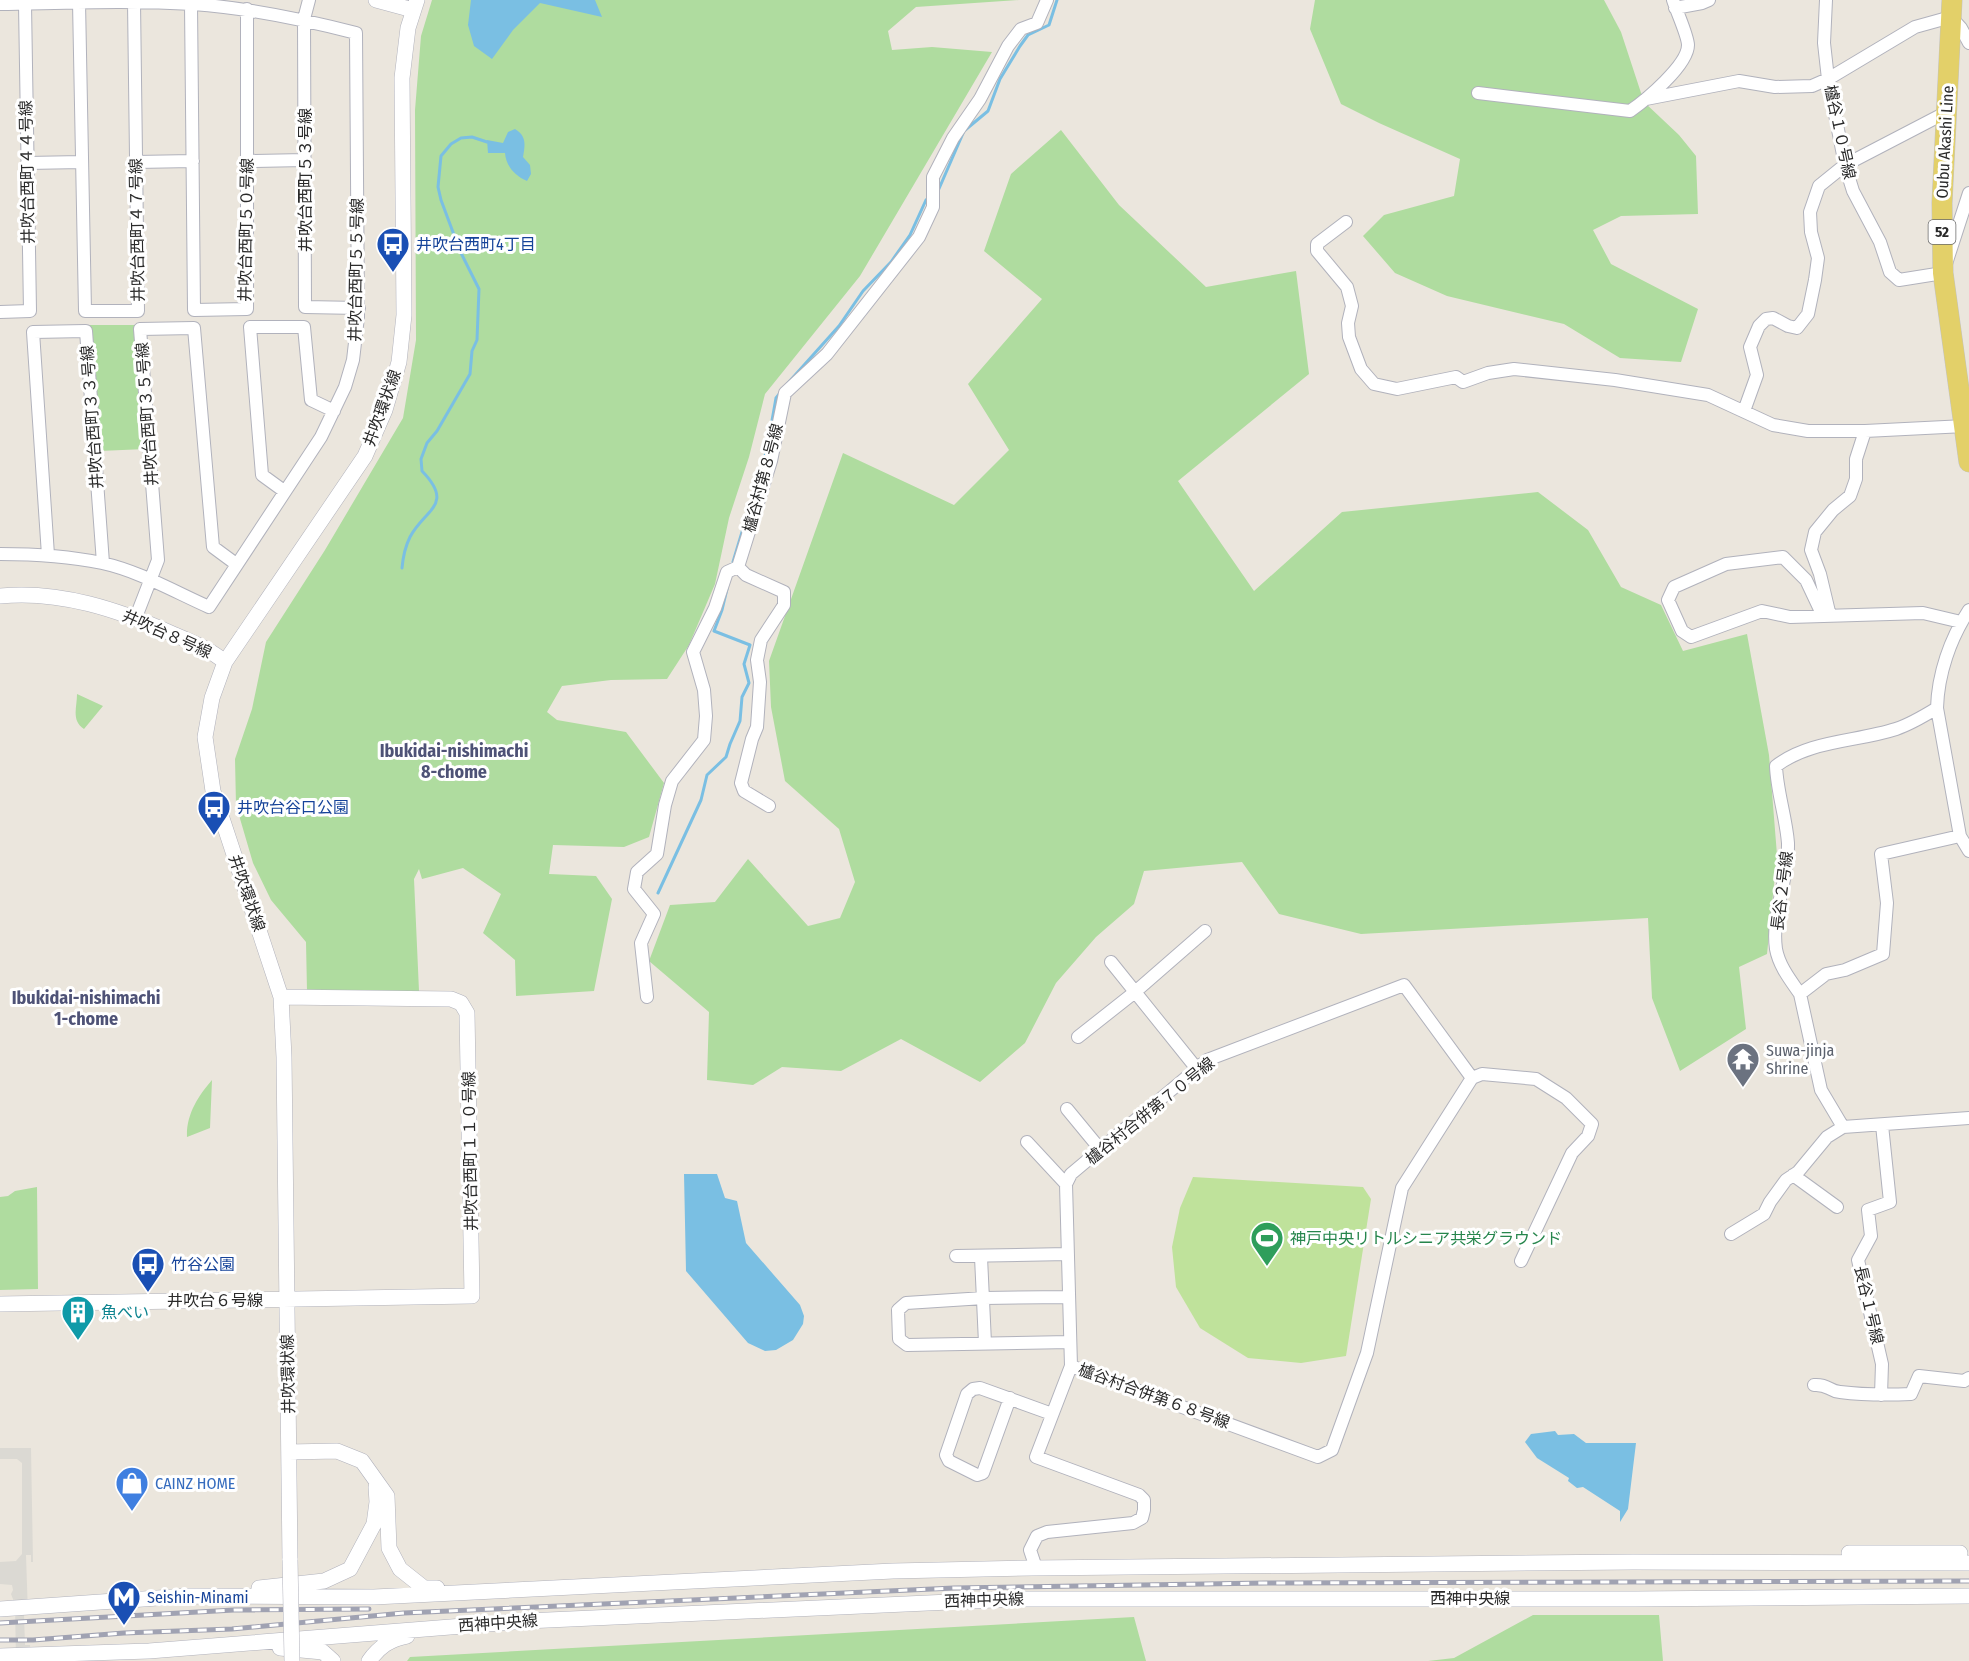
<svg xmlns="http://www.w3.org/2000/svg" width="1969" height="1661" font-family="'Fira Sans Condensed','Noto Sans JP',sans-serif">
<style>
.green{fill:#afdc9f}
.pitch{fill:#bfe29b}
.plaza{fill:#dbd9d3}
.water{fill:#7abfe3}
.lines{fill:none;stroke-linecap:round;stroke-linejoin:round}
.stream{stroke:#7abfe3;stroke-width:3}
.minor-casing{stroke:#b1b2bc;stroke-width:14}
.tertiary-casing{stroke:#b1b2bc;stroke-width:16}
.primary-casing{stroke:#c3c3c3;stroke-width:21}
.minor{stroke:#fff;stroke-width:12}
.tertiary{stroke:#fff;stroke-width:15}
.primary{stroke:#e3d069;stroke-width:20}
.rail-casing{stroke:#a0a2b2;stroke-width:5}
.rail{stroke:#fff;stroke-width:3;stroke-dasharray:9;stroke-linecap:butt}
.tertiary-bridge-casing{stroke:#b1b2bc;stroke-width:16;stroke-linecap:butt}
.tertiary-bridge{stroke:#fff;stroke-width:15}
.labels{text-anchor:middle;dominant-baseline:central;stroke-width:6;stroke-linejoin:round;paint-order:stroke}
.shield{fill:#fff;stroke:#6a6a6a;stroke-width:1.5}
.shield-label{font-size:15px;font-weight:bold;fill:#2a2a2a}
.street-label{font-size:16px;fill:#2a2a2a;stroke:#fff}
.transit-label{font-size:16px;fill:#164399;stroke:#fff;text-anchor:start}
.worship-label{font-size:16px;fill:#5b616d;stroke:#fff;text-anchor:start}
.leisure-label{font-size:16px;fill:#27864d;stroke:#fff;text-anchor:start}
.culture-label{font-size:16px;fill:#0d838f;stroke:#fff;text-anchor:start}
.shop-label{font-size:16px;fill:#366cbe;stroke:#fff;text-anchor:start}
.neighbourhood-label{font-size:18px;font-weight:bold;fill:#4e5276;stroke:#fff}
</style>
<rect width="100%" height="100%" fill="#ebe6dd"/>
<path class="green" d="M432,0h587l-103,7 -28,24 4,19 40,-3 60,5 -132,224 -95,118 -16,63 -20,61 -14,66 -26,61 -22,34 -56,1 -49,6 -15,26 10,8 69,12 38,51 -15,54 -25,10 -71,-2 -4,29 47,2 16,23 -18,92 -78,5 -1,-36 -32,-27 18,-39 -38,-26 -41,11 -3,-10 -5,10 5,112h-112l-1,-49 -35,-42 -18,-37 -17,-58 -1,-46 17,-50 14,-67 59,-92 78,-132 13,-78 -1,-230 6,-74z
M1315,0h289l17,32 23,70 35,33 17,21 2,58 -77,2 -28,14 18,34 87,45 -17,53 -61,-4 -56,-34 -117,-28 -52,-23 -32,-37 21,-21 70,-19 6,-37 -81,-36 -38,-19 -31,-75z
M1061,130l58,75 87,82 90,-16 13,103 -131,107 76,110 88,-79 196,-20 50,38 33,57 40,18 22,46 64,-17 22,121 8,100 -10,99 -28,13 7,62 -66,42 -28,-73 -4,-80 -287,16 -82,-20 -37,-52 -98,9 -10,33 -38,33 -40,46 -31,60 -45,39 -79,-43 -60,32 -59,-4 -29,18 -46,-5 2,-68 -60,-51 21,-56 45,-3 33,-43 60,67 32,-8 15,-36 -16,-53 -54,-48 -14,-74 -2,-46 74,-208 111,52 55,-55 -41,-66 74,-85 -58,-48 27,-77z
M89,325h47l10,124 -47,2z
M77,694l26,12 -19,23c-13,-9 -7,-21 -7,-35z
M212,1080l-2,48 -23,9c-1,-22 11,-41 25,-57z
M37,1187l1,102 -38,1v-93l8,-1 7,-5z
M1533,1615h126l4,46h-235l26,-3z
M1134,1617l12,44h-739l3,-4z"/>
<path class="pitch" d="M1193,1177l170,10 8,12 -25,157 -45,7 -53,-5 -48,-30 -24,-41 -4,-40 8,-39z"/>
<path class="plaza" d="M0,1448h31l2,114h-2v-7h-5l2,60h-4l1,30h5l1,16h-15l-1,-57 -4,-10 2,-4 -1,-5 -12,-1v-22l16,-1 6,-7v-91l-5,-4h-17z"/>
<path class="water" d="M471,0h124l7,17 -62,-14 -27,27 -21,29 -18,-13 -6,-21z
M515,129c12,7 10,16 8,28l7,8 1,9 -4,7c-12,-5 -21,-15 -22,-28h-17l-1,-13 16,3 5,-11z
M684,1174h33l8,24 12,3 9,42 54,62 4,11 -1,8 -10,16 -17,10 -11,1 -17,-8 -62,-72z
M1555,1431l3,4 16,-1 12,9h50l-8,66 -8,13v-11l-37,-24 -6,1 -9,-7 1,-3 -32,-20 -12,-16 6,-8z"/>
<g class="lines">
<path class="stream" d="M938,191l26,-60 24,-20 12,-32 20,-33 8,-11 21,-10 8,-25
M788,383l51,-57 24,-35 28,-29 19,-27 16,-35 4,-3
M733,562l34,-113 9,-51 4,-5
M402,568c1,-11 3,-21 8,-31 15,-28 45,-32 12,-66l-1,-12 6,-16 10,-12 33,-57 2,-23 5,-11 2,-51 -19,-38 -19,-51 -3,-13 3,-31 10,-12 10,-6 11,-1 15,5
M658,893l43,-93 6,-25 19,-18 4,-13 10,-23 2,-24 7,-14 -5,-19 6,-19 -36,-14 8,-21 5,-21"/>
<defs>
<path id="minor" d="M309,0l-5,19 1,288 54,1
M1826,0l-2,43 4,36 17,86 8,26 27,51 10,30 9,8 44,-7 26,-80
M79,2l6,309h53l-4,-309
M0,4c64,-1 129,-4 193,0 56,4 109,15 163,29l2,284 -5,43 -8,27 -24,50 -112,170c-34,-15 -70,-36 -107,-44 -34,-7 -68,-9 -102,-9
M191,4l3,306 53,-1v-300
M1675,8l27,-5 7,-3
M1478,93l152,18c16,-11 58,-46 58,-66 0,-9 -12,-35 -15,-45
M1646,99l93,-18 36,6 37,-1 16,-7 87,-52 36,-10 10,11 8,15
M247,161l58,-1
M136,162l57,-1
M27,163l55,-1
M1346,222l-29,22v7l30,36 5,19 -4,17 1,14 12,32 13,15 23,5 59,-12 7,5 25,-9 26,-4 101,11 93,15 65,30 35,6h57
M0,312l30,-1 -5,-307
M1744,411l13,-36 -7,-28 9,-21 7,-7 7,-1 15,8 9,2 11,-14 7,-34 3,-22 -7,-26 -1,-20 9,-26 26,-21 100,-52
M284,491l-22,-16 -12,-148h54l7,73 23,11
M48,555l-15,-223 53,-1 17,232
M738,567l8,8 38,17v13l-23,35 -4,20 3,22 -3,45 -5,12 -11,44 3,8 25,15
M1823,616l-17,-36 -23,-23 -57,7 -52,23 -6,13 14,31 9,6 71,-26 28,6 133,-4 38,9
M1830,616l-10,-42 -9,-24 4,-18 18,-22 17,-14 6,-17v-20l9,-28 100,-5
M136,617l22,-57 -18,-231 54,-1 19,219 23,17
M1937,708c-13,8 -26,16 -41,21 -40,13 -86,11 -120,37 1,26 10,51 12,77 1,36 -17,71 -12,106 3,17 15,32 24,45l26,-20 19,-4 38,-16 4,-51 -6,-49 79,-18 -23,-128c1,-34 13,-69 32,-98
M1960,836l9,15
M1111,962l86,107
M1800,994l21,96 22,37
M647,997l-6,-54 13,-29 -20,-25 3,-17 20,-18 8,-49 7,-24 32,-41 2,-24 -2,-26 -11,-38 22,-44 12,-36 11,-5 33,-106 14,-68 42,-39 92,-117 14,-30v-30l20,-39 27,-39 28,-53 13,-17 16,-6 10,-23
M1078,1037l57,-45 70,-61
M1067,1109l33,40
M1027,1142l39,42
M1793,1175l44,32
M1731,1234l33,-20 6,-12 16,-22 12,-8 29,-35 16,-10 126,-9
M956,1256l112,-2
M981,1257l4,86
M1069,1297l-85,1 -78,5 -8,7 1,29 8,6 163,-3
M1071,1366l247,91 14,-7 35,-97 35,-165 70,-110 10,-4 54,5 30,19 26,26 -4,12 -16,17 -51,108
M1814,1385c15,-1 14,6 26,7 24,3 47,3 71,2l8,-18 45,5 5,-3
M1881,1395l1,-31 -24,-104 13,-24 -3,-26 22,-8 -8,-77
M1010,1398l-27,75 -6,2 -28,-14 -3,-6 21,-61 6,-5 7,-1 72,26
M1036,1568l-6,-18 7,-14 10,-4 86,-9 9,-5 2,-8v-10l-5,-5 -103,-38 35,-91 -5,-182 5,-10 136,-114 197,-75 68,93"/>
<path id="tertiary" d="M376,0l37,10
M0,596c60,-6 119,14 173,38 19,8 36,15 52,28
M0,1304l472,-8 -5,-283 -6,-10 -10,-4 -170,-2
M289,1452l48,-1 25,10 25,35 2,52 11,21 24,19h13
M1849,1553h111
M290,1560l-6,-503 -3,-60 -68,-206 -8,-54 7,-39 13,-36 140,-206 20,-46 14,-48 5,-47 -2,-237 6,-50 9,-28
M259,1588l65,-7 26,-12 24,-45 3,-22 -1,-15
M0,1609l186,-13 188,1 519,-26 140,-3 600,-6 336,1
M280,1648l43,4 10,9
M0,1656l149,-5 377,-30 490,-22h620l333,-3
M369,1661c10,-14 21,-22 38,-25"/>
<path id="primary" d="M1952,0l-10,203 1,70 26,189"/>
</defs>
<use href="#minor" class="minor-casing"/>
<use href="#tertiary" class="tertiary-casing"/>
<use href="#primary" class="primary-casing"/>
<use href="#minor" class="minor"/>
<use href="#tertiary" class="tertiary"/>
<use href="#primary" class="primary"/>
<defs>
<path id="rail" d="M0,1623l234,-13 135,-1
M0,1640h33l91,-7 108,-4 172,-16 550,-25 312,-5 703,-2"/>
</defs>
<use href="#rail" class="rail-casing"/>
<use href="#rail" class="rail"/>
<defs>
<path id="tertiary-bridge" d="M290,1560l2,101"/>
</defs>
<use href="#tertiary-bridge" class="tertiary-bridge-casing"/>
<use href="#tertiary-bridge" class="tertiary-bridge"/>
</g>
<defs>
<symbol id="bus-pin" viewBox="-11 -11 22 30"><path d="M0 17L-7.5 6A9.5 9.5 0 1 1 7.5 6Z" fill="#1a4fb4" stroke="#fff"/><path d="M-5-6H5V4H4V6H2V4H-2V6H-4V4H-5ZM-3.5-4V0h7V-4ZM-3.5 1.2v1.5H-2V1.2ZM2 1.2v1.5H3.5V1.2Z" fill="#fff"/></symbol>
<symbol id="temple-pin" viewBox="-11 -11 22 30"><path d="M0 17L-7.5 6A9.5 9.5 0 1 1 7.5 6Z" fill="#6b7280" stroke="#fff"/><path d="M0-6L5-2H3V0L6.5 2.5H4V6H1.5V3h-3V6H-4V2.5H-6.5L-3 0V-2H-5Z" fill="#fff"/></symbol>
<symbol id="stadium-pin" viewBox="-11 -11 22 30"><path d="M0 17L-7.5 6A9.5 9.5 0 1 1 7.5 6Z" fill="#2e9e5b" stroke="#fff"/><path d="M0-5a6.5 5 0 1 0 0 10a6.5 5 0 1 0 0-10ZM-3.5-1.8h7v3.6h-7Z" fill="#fff"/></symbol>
<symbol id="building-pin" viewBox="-11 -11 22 30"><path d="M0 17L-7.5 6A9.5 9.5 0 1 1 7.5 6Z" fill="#0f9aa8" stroke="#fff"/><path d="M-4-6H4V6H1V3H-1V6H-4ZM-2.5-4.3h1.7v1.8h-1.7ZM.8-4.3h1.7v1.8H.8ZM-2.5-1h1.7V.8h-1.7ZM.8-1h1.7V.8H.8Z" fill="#fff"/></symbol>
<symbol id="shop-pin" viewBox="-11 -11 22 30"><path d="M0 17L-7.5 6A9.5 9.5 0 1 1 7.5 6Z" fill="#3f7fe0" stroke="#fff"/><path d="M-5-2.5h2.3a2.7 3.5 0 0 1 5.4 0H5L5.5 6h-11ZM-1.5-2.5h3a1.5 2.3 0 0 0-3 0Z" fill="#fff"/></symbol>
<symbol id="metro-pin" viewBox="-11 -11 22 30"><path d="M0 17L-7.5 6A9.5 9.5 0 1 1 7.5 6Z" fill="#1a4fb4" stroke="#fff"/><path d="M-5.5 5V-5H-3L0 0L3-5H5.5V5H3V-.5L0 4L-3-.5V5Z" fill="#fff"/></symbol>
</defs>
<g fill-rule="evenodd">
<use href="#bus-pin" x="374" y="225" width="38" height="52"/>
<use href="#bus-pin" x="195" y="788" width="38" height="52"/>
<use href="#temple-pin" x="1724" y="1040" width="38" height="52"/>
<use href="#stadium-pin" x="1248" y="1219" width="38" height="52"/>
<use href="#bus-pin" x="129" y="1245" width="38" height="52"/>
<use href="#building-pin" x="59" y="1293" width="38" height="52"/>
<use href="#shop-pin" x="113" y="1464" width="38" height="52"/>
<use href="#metro-pin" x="105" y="1578" width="38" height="52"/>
</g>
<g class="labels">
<rect class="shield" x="1928.5" y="220" width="27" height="24" rx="4.5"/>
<g class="shield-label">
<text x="1942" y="232">52</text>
</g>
<g class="street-label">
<text transform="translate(1840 132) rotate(78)">櫨谷１０号線</text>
<text transform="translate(1945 142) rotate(-87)">Oubu Akashi Line</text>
<text transform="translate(27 172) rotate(-91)">井吹台西町４４号線</text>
<text transform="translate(305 180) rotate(-90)">井吹台西町５３号線</text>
<text transform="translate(137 230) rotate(-91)">井吹台西町４７号線</text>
<text transform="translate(246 230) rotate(-89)">井吹台西町５０号線</text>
<text transform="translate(356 270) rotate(-89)">井吹台西町５５号線</text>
<text transform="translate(382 408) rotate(-70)">井吹環状線</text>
<text transform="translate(147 414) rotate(-94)">井吹台西町３５号線</text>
<text transform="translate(92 417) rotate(-94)">井吹台西町３３号線</text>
<text transform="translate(763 478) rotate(-75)">櫨谷村第８号線</text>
<text transform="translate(167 634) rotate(24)">井吹台８号線</text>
<text transform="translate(1782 891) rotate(-83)">長谷２号線</text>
<text transform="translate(247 893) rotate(71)">井吹環状線</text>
<text transform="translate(1150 1111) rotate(-39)">櫨谷村合併第７０号線</text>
<text transform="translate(470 1151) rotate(-91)">井吹台西町１１０号線</text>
<text x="215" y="1300">井吹台６号線</text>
<text transform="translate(1869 1305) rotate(77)">長谷１号線</text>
<text transform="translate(288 1374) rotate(-91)">井吹環状線</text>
<text transform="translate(1154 1396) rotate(20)">櫨谷村合併第６８号線</text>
<text x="1470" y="1598">西神中央線</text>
<text transform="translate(984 1600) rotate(-2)">西神中央線</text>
<text transform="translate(498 1623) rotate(-4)">西神中央線</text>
</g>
<g class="transit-label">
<text x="416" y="244">井吹台西町4丁目</text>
<text x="237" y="807">井吹台谷口公園</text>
<text x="171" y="1264">竹谷公園</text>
<text x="147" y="1597">Seishin-Minami</text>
</g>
<g class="worship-label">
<text x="1766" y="1050">Suwa-jinja<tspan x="1766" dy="18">Shrine</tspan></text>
</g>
<g class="leisure-label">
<text x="1290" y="1238">神戸中央リトルシニア共栄グラウンド</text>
</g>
<g class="culture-label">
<text x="101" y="1312">魚べい</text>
</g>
<g class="shop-label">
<text x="155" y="1483">CAINZ HOME</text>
</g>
<g class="neighbourhood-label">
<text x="454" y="751">Ibukidai-nishimachi<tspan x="454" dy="21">8-chome</tspan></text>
<text x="86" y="998">Ibukidai-nishimachi<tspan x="86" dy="21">1-chome</tspan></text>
</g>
</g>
</svg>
